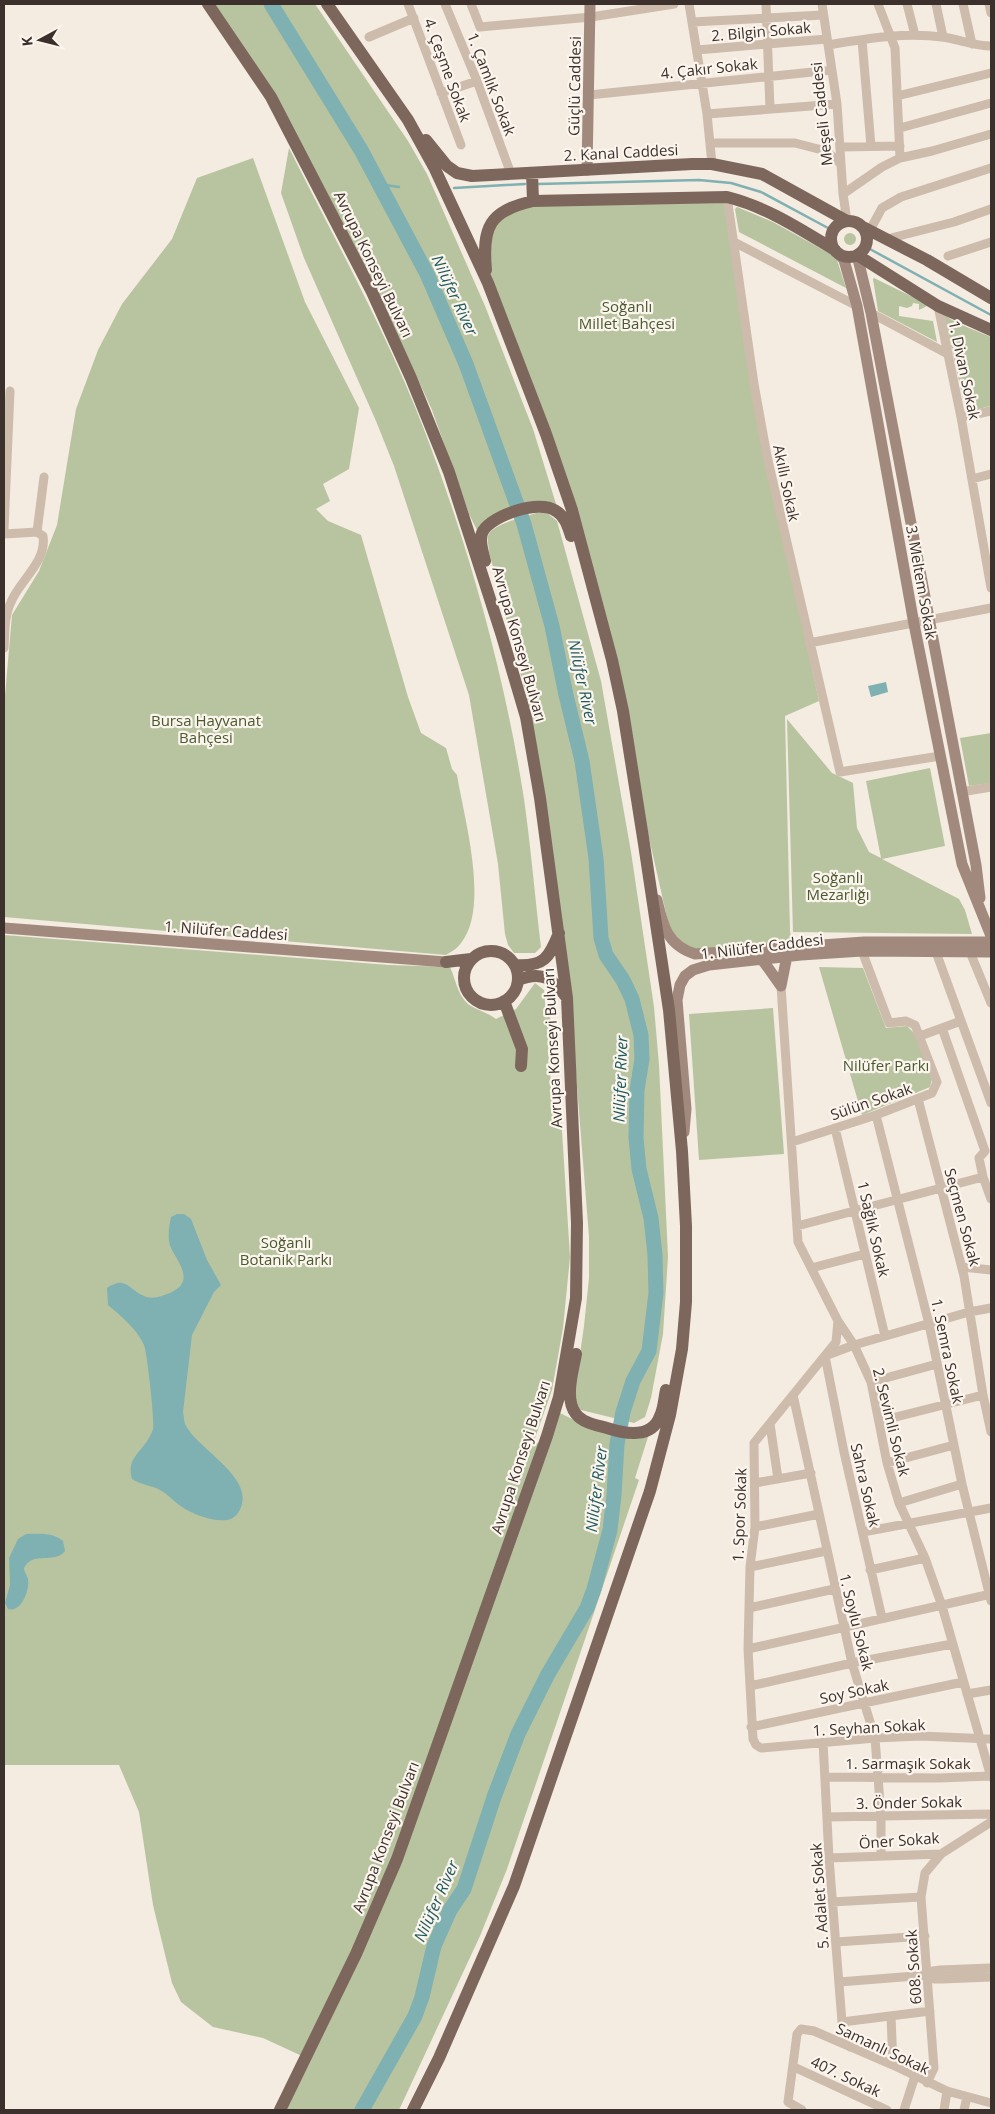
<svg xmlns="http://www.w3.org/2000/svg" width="995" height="2114" font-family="'Open Sans',sans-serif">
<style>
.green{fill:#b8c4a0}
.water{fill:#7fb0b2}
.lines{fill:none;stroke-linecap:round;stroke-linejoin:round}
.stream{stroke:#7fb0b2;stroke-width:2.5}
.river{stroke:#7fb0b2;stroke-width:15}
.street{stroke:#cdbbac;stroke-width:9}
.secondary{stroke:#a18a7d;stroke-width:11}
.primary{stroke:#7d675c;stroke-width:12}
.labels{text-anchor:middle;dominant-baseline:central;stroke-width:4.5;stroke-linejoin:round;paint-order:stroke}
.street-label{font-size:15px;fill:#3b302b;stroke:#fbf5ee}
.park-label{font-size:15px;fill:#4a5a2e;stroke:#fbf5ee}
.water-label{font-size:16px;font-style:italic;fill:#1f5a5e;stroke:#fbf5ee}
</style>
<rect width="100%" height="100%" fill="#f4ebe1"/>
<path class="green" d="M214,4h101l93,137 19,33 58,132 48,123 23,75 -16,-2 -42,11 -12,6 -9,11 -8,-16 -37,-104 -42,-92z
M289,148c51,102 108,203 146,311 40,110 71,225 89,340 7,49 11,99 17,148l-6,6h-21l-6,-8 -3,-11 -7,-70 -29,-169 -75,-229 -18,-45 -72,-163 -23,-65z
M253,158l52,144 54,106 -10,61 -26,15 7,17 -14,8 12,12 33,14 47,162 13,36 25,15 6,21 5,6c7,43 33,132 4,168 -3,5 -10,9 -15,12l-442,-38v-210l8,-92 27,-44 18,-46 19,-116 22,-59 24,-46 50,-65 25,-61z
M725,201l66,372 28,128 -34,15 5,215 2,12 -101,8 -14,-10 -9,-19 -23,-102 -27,-153 -127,-386 -4,-36 7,-20 17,-14 31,-7z
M737,207l36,15 63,35 10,31 -107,-56 -4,-23z
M844 239a6 6 0 1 1 12 0a6 6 0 1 1-12 0Z
M874,278l55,27 -10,5v-6l-6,-1 -1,3 -5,2 -8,-2v10l34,5 4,21 -59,-31 -5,-32z
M944,315l13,8 34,14v69l-25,6z
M536,513h11l10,8 44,160 30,171 23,155 5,58 9,192 -5,77 -12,64 -6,19 -11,6 -53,-13 -8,-7 11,-77 5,-48v-41l-19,-239 -38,-279 -43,-167c0,-4 -2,-12 -1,-16 3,-12 37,-19 48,-23z
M787,719l45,54 21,10 4,45 12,24 12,6 -15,-77 64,-13 15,78 -63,13 77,40 6,11 7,24 -179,-2z
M991,733v50l-22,3 -9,-48z
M4,935l385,30 61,2c6,13 8,31 21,39 9,5 17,7 25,13l20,-10 19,-26 9,7 2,25 4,2 2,19 -4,10 4,51 9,18 9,142 -7,71 -11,62 -18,51 5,3 -140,394 -42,105 -55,113 -39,-18 -50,-11 -32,-25 -9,-19 -19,-78 -14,-93 -20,-47h-115z
M819,967l44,1 23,60 21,-2 9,9 16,44 -2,8 -68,28z
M773,1008l11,146 -85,6 -10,-146z
M560,1413l30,15 58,9 -13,41 4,2 -132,389 -27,67 -81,174h-113l49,-100z"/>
<path class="water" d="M886,682l2,10 -17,5 -3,-11z
M177,1214h7l7,5 16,41 14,25 -7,7 -22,43 -9,77c1,4 1,9 2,12 13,27 75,55 53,89 -5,7 -12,8 -20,7 -12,-1 -27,-7 -36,-13 -8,-5 -14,-13 -22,-17 -9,-5 -19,-5 -28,-11 -7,-23 14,-28 21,-50 2,-7 -6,-77 -9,-84 -7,-16 -23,-29 -36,-40l-1,-17c20,-13 21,2 37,8 8,4 18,0 26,-3 26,-12 8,-30 1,-45 -4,-9 -2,-22 0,-31z
M26,1534c14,0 26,-2 37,7l2,10c-11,14 -32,-1 -41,17 0,4 3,7 4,11 2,11 -7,34 -20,30l-3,-6 5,-18 -1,-27 9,-19z"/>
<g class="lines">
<path class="stream" d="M378,184l21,3
M538,184l161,-4 32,3 30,9 67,36
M454,188l71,-4
M868,248l123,67"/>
<path class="river" d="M271,4l90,146 66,124 39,90 58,160 28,102 14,69 16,66 14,97 5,80 5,17 17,25 9,19 9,36 1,24 -5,31 -1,48 3,31 12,49 4,37 1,38 -7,58 -16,30 -10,31 -6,32 -3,51 -4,35 -16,59 -7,19 -39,66 -30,60 -24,63 -30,92 -14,21 -16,36 -12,51 -7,19 -53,94"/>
<path class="street" d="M408,4l53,141
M445,4l32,77 34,93
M471,4l9,23 111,-10 83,-13
M689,4l18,110 5,50
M766,4l4,105
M822,4l15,100 6,90 4,27
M878,4l17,44 5,110
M907,4l8,31
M936,4l7,33
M963,4l9,40
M989,4l2,9
M692,22l131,-7
M369,37l45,-19
M862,40l9,106
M828,45c37,-6 76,-13 114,-8 17,2 32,9 49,9
M697,50l130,-11
M441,93l36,-12
M589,95l243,-25
M897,96l94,-23
M707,114l130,-10
M900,128l91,-25
M710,143h85l31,8 15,13
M840,147l60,-1
M843,194l39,-27 18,-9 32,-7 59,-17
M727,197l27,187 13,72 73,316 100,-16
M870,230l12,-22 19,-11 90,-29
M887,239l67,-17 37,-13
M734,242l123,64
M948,256l43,-14
M938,306l23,111 30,171
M871,313l75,40
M961,417l30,-6
M972,479l19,-5
M4,529l6,-138
M37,532l7,-55
M4,534l33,-2 6,4c4,26 -23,44 -32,66 -7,14 -6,31 -7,46
M809,643l182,-35
M961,792l30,-5
M936,952l55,151
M970,952l21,51
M781,986l17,256 40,79 16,24 17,37 16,81 12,40 26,55 17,48 49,171
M942,1028l43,123 -6,7 4,19 8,22
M920,1036l41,-15
M918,1099l46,177 19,119 8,37
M876,1115l53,209 33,160 29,117
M835,1128l50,208
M792,1142l84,-27 56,-22 5,-11 -22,-57 -9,-4 -17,2 -27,-72
M797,1226l186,-49
M962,1267l29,3
M811,1268l54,-14
M838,1321l-2,21 -82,101 1,84 -5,40 -2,82 5,90 3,6 5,3 114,-10 45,-2 71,3
M871,1382l66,-18
M793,1395l59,268 23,75 6,78v40
M880,1421l103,-26
M770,1424l8,55
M887,1463l67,-18
M755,1483l56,-10
M899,1503l63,-19
M755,1527l64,-13
M863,1532l128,-24
M750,1567l76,-16
M870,1570l55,-12
M749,1608l85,-19
M882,1618l-38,-166 -19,-96 29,-11 115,-33 22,-4
M748,1649l243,-55
M750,1686l102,-23 100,-19
M967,1694l24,-4
M751,1727l212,-45
M823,1742l6,116 13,164 8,25
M825,1777l114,1 52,-2
M827,1817l164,-3
M829,1858l112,-4 50,-32
M832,1902l89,-5
M836,1942l89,-6
M928,1975l5,-4 7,-1 51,-2
M839,1982l89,-7 6,4h8l49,-2
M891,2016l2,49
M842,2022l88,-11
M794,2067l93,43
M927,2083l7,-15 -13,-171 4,-24 16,-19
M802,2110l-14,-8 9,-68 4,-5 13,2 79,34 54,26 44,12
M904,2110l11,-34
M944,2110l3,-19
M964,2110l3,-13"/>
<path class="secondary" d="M587,170l3,-166
M839,254l5,6 13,46 57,318 48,240 29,72
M857,255l14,58 105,552 4,33
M657,900c6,26 10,45 38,54l169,-12h127
M4,928l442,34
M761,954v4l20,28
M781,986l7,-35
M684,1132l2,-23 -9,-109 3,-15 5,-9 8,-6 16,-5 92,-10 61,-4 129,1"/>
<path class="primary" d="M208,4l63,93 101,195 39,86 38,94 53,164 24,81 14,81 27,200 10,225 -1,75 -17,99 -12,39 -150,423 -41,95 -76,156
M327,4l81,116 26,47 54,116 58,151 26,76 40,150 11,51 21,133 25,166 13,141 4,75v76l-4,47 -12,66 -20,76 -136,395 -75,172 -26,52
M426,140l21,26 10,7 15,3 220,-12h20l50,10 85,47
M532,173l1,28
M831 239a18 18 0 1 1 36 0a18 18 0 1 1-36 0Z
M861,226l66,34 64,38
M857,255l81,51 53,24
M486,270c-4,-43 3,-59 47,-69l194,-4c40,10 73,32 108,53
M485,561c-2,-9 -7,-22 -2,-30 10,-16 56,-32 73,-20 9,5 12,16 15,25
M464 978a27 27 0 1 1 54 0a27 27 0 1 1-54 0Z
M446,962l25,-3
M515,965c29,2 34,-7 44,-32
M518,980c25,-10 35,-1 49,18
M504,1001l18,48 -1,17
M576,1354c-3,17 -12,45 0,60 7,9 20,11 31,14 18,6 45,11 53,-12 4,-8 4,-18 6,-26"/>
</g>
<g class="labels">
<g class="street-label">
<text transform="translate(761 31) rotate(-5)">2. Bilgin Sokak</text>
<text transform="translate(709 68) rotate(-6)">4. Çakır Sokak</text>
<text transform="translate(448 70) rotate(70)">4. Çeşme Sokak</text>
<text transform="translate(492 84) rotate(69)">1. Çamlık Sokak</text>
<text transform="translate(574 86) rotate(-89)">Güçlü Caddesi</text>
<text transform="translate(821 114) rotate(-96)">Meşeli Caddesi</text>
<text transform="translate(621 152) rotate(-3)">2. Kanal Caddesi</text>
<text transform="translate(374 264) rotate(64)">Avrupa Konseyi Bulvarı</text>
<text transform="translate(965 370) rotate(78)">1. Divan Sokak</text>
<text transform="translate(787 483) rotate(78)">Akıllı Sokak</text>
<text transform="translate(922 582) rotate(80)">3. Meltem Sokak</text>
<text transform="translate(520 644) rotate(74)">Avrupa Konseyi Bulvarı</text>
<text transform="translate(226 930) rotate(4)">1. Nilüfer Caddesi</text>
<text transform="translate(762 946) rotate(-7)">1. Nilüfer Caddesi</text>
<text transform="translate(552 1048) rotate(-93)">Avrupa Konseyi Bulvarı</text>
<text transform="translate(871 1101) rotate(-19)">Sülün Sokak</text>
<text transform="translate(963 1217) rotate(75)">Seçmen Sokak</text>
<text transform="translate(874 1229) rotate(77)">1 Sağlık Sokak</text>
<text transform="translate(948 1351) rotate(78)">1. Semra Sokak</text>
<text transform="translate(892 1422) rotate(76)">2. Sevimli Sokak</text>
<text transform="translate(520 1457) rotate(-72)">Avrupa Konseyi Bulvarı</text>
<text transform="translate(866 1485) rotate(77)">Sahra Sokak</text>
<text transform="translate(739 1515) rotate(-88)">1. Spor Sokak</text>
<text transform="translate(857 1622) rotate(76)">1. Soylu Sokak</text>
<text transform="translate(854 1691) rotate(-12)">Soy Sokak</text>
<text transform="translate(869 1727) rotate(-3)">1. Seyhan Sokak</text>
<text x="908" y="1763">1. Sarmaşık Sokak</text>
<text transform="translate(909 1802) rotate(-1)">3. Önder Sokak</text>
<text transform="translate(385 1837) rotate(-69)">Avrupa Konseyi Bulvarı</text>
<text transform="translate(899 1840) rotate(-4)">Öner Sokak</text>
<text transform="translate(819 1896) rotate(-94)">5. Adalet Sokak</text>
<text transform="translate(913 1967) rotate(-94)">608. Sokak</text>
<text transform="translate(883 2048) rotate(25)">Samanlı Sokak</text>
<text transform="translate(846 2076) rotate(25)">407. Sokak</text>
</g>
<g class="park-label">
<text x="627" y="306">Soğanlı<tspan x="627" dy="17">Millet Bahçesi</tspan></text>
<text x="206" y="720">Bursa Hayvanat<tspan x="206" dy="17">Bahçesi</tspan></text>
<text x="838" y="877">Soğanlı<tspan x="838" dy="17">Mezarlığı</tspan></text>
<text x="886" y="1065">Nilüfer Parkı</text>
<text x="286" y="1242">Soğanlı<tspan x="286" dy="17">Botanik Parkı</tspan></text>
</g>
<g class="water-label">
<text transform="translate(455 295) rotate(65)">Nilüfer River</text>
<text transform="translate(583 682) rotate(78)">Nilüfer River</text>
<text transform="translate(620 1079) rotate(-88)">Nilüfer River</text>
<text transform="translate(596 1489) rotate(-83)">Nilüfer River</text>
<text transform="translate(436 1901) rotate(-66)">Nilüfer River</text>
</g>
</g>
<rect width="995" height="2114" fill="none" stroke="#3b302b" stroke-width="10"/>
<g transform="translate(40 40) rotate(263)" stroke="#fbf5ee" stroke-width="4" paint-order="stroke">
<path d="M0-4L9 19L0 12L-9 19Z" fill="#3b302b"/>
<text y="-8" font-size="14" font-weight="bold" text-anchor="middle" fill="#3b302b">K</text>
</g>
</svg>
